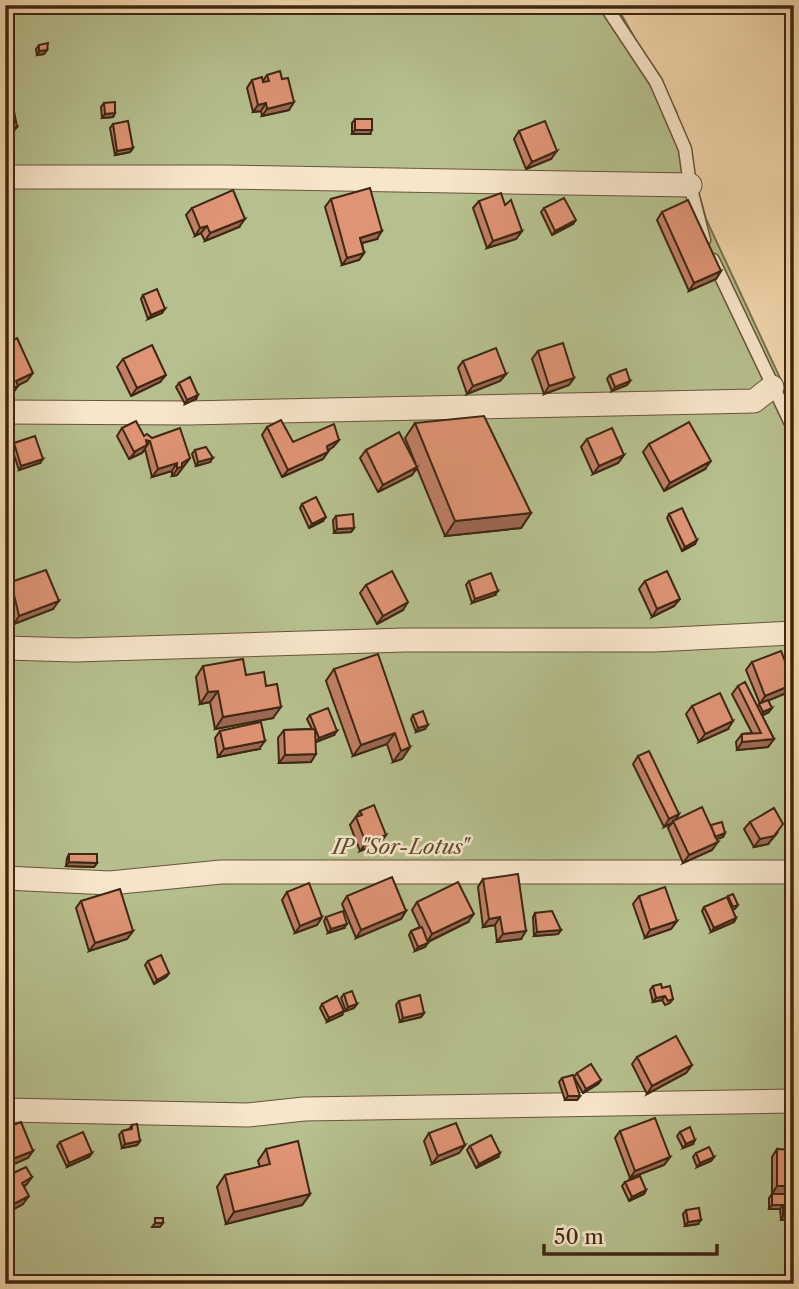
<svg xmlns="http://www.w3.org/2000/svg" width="799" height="1289" font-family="'Libre Caslon Text',serif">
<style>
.green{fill:#b6c08e;stroke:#7a7450;stroke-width:2}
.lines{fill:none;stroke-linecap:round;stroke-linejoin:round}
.service-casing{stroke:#6b5339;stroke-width:15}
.minor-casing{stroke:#6b5339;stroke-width:25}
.service{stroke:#f7e6ca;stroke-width:12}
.minor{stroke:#f7e6ca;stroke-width:23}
.wall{fill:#c07f65;stroke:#3e2712;stroke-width:2}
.shaded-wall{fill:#9c6852;stroke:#3e2712;stroke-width:2}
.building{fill:#df9475;stroke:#3e2712;stroke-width:2}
.labels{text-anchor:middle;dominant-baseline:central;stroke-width:5;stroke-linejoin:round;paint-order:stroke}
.park-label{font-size:21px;font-style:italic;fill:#5c4d31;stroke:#f7e6ca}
</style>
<rect width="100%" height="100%" fill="#f3d8ae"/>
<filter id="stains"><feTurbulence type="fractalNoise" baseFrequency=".00286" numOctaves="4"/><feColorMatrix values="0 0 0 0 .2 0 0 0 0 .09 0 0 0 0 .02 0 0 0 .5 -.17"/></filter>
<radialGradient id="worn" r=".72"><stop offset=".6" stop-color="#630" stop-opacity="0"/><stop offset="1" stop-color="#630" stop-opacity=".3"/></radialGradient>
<path class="green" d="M5,5h611l60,106 30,108 88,189v876h-789z"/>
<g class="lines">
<defs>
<path id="service" d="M605,5l51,77 29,67 5,36 14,55
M713,260l81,170"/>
<path id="minor" d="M5,177h216l469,8
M5,412l184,1 565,-12 18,-14
M5,648l70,2 330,-10h249l140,-7
M5,878l105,5 111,-11h573
M5,1110l243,5 56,-6 490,-8"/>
</defs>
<use href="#service" class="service-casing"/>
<use href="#minor" class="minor-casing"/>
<use href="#service" class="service"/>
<use href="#minor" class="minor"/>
</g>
<path class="wall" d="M39,45l8,5 -3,4 -7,1 -1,-6z
M267,75l15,4 7,31 -27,6 -1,-5 -8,1 -6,-24 5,-8 11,1z
M104,103l11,10 -2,4 -11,1 -1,-11z
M355,119l15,15h-18v-11z
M113,124l20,24 -3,4 -15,3 -5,-27z
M519,131l32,28 -25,10 -12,-30z
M331,199l46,40 -15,4 2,10 -5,7 -17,5 -17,-58z
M479,201l26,4 17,26 -6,8 -29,9 -14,-40z
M192,208l47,19 -34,14 -4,-8 -6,3 -9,-21z
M544,208l29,16 -21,11 -11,-23z
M662,212l59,59 -5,8 -27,12 -32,-71z
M143,295l19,18 -14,6 -7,-20z
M538,351l36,27 -5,7 -25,9 -12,-35z
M123,359l37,23 -29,14 -14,-29z
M463,361l43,13 -6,7 -33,13 -9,-26z
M610,375l20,6 -3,4 -15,6 -5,-12z
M179,383l17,16 -11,5 -9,-17z
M415,423l116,90 -10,15 -76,8 -28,-68 -5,7 -34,17 -18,-34 6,-8 49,12 -10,-24z
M267,427l26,15 46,-2 -6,7 -5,3 -5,9 -41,18 -20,-42z
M122,428l22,8 8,2 38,20 -13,17 -5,1v-5l-20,6 -7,-28 -3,4 -13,6 -12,-23z
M587,439l37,16 -6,8 -25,11 -12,-27z
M14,443l26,20 -21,7 -8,-24z
M649,444l56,25 -41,22 -21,-39z
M195,450l15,12 -14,4 -4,-12z
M302,504l21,17 -14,7 -9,-20z
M669,514l26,30 -13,7 -15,-33z
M336,516l18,12 -3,4 -17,1 -1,-13z
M469,581l26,14 -23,8 -6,-18z
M645,581l29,25 -22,11 -13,-28z
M11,582l42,27 -39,15 -9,-34z
M366,585l37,25 -26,14 -17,-31z
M752,662l37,30 -21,8 1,12 -7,4 12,23 -6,8 -31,3 -1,-8 6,-8 10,-1 -20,-39 6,-8 19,21 3,-3 -14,-34z
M203,666l43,9 27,43 -58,11 -5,-27 -10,2 -4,-27z
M334,669l76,78 -8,12 -9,3 -6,-18 -34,12 -27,-75z
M692,706l36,23 -29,13 -13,-28z
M310,715l24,20 -18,7v-2l-5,22 -32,1 -1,-25 6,-8 28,-1 -5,-10z
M413,715l12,14 -9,3 -5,-13z
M220,731l39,18 -41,8 -3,-19z
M638,756l41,58 -4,6 35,6 15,7 -2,4 -7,2 -4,11 -29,13 -15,-35 4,-5 -8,4 -31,-63z
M360,811l26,24 -6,8 -20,8 -10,-26z
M750,822l18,22 -14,3 -10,-18z
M69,854l28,9 -3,4 -28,-1 1,-8z
M483,879l38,60 -24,3 -2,-17 -12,2 -5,-40z
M287,892l35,25 -5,8 -22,8 -13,-33z
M347,896l59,15 -5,8 -45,19 -14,-34z
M639,896l38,25 -6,8 -26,9 -12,-34z
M728,896l10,9 -3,4 -3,1 4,8 -2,4 -23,10 -9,-21 2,-4 23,-9z
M81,901l52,30 -6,8 -38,12 -13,-43z
M417,902l51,20 -40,20 -3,5 -10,4 -6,-16 2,-4 9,-4 -8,-17z
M535,913l26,17 -3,4 -24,2 -1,-19z
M326,917l18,11 -16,5 -4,-12z
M148,961l21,12 -3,4 -12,7 -9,-19z
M653,986l9,2 11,11 -3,4 -5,2 -3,-5 -9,2 -3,-12z
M344,994l13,10 -3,4 -8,3 -5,-13z
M399,1001l25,12 -3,4 -21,5 -4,-17z
M322,1004l20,11 -15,7 -7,-14z
M637,1057l55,8 -6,8 -39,21 -15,-30z
M577,1073l24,7 -3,4 -15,9 -9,-16z
M562,1078l18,18 -3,4h-12l-6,-18z
M132,1125l8,16 -3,4 -15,3 -3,-13 3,-4 7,-2z
M620,1131l50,26 -6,8 -34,13 -15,-40z
M680,1132l13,12 -10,4 -6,-12z
M429,1133l36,12 -6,8 -27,11 -8,-23z
M60,1142l32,11 -3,4 -22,10 -10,-21z
M470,1146l28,11 -22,11 -9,-18z
M266,1149l44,45 -8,11 -76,19 -9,-37 8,-12 35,-8 -2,-6z
M777,1149l17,45h-22v-37z
M696,1153l18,4 -3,4 -14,6 -4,-10z
M5,1177h27l-6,8 -2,1 -1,18 -16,9 -2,-2z
M625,1182l21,8 -2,4 -15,7 -7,-15z
M772,1194h22v26h-13l-1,-11h-11v-11z
M686,1210l12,14 -13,2 -2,-12z"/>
<path class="shaded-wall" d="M47,50l-3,4 -7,1 2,-4z
M294,102l-5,8 -27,6 5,-7z
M266,103l-5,8 -8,1 5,-7z
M115,113l-2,4 -11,1 3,-4z
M17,127l-6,7 -6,1v-6z
M355,130h17l-2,4h-18z
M133,148l-3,4 -15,3 2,-4z
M557,151l-6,8 -25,10 6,-7z
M245,219l-6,8 -34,14 5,-8z
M576,220l-3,4 -21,11 3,-4z
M207,226l-6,7 -6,3 5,-8z
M382,231l-5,8 -22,6 5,-7z
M522,231l-6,8 -29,9 6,-7z
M364,253l-5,7 -17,5 5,-7z
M721,271l-5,8 -27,12 5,-8z
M165,309l-3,4 -14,6 3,-4z
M33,373l-6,8 -16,8 5,-8z
M506,374l-6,7 -33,13 6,-8z
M166,375l-6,7 -29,14 6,-8z
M574,378l-5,7 -25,9 5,-8z
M630,381l-3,4 -15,6 3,-4z
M18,386l-5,7 -8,4v-5z
M198,395l-2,4 -11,5 2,-4z
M146,440l4,1 -8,12 -13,6z
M339,440l-6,7 -11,7 5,-8z
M328,452l-5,7 -41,18 6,-7z
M624,455l-6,8 -25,11 6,-8z
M190,458l-13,17 -5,1 10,-13z
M213,458l-3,4 -14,4 2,-4z
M43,459l-3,4 -21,7 2,-4z
M711,461l-6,8 -41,22 6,-8z
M177,463l-5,8 -20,6 6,-8z
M417,467l-5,8 -34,17 5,-7z
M531,513l-10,15 -76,8 10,-15z
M326,517l-3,4 -14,7 3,-4z
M354,528l-3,4 -17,1 3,-4z
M697,540l-2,4 -13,7 3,-4z
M498,591l-3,4 -23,8 3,-4z
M680,599l-6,7 -22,11 5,-8z
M59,601l-6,8 -39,15 5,-8z
M408,602l-5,8 -26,14 6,-8z
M794,684l-5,8 -29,12 5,-8z
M218,691l-8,11 -10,2 8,-12z
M281,707l-8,11 -58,11 8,-12z
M772,708l-3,4 -8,4 2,-4z
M733,721l-5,8 -29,13 6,-8z
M428,725l-3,4 -9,3 2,-4z
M337,731l-3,4 -18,7 3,-4z
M395,733l-8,11 -34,12 8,-11z
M774,739l-6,8 -31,3 5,-8z
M265,741l-6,8 -41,8 6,-8z
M410,747l-8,12 -9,3 8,-11z
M316,754l-5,8 -32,1 6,-8z
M679,814l-5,8 -1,-1 -1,2 -8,4 5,-8z
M778,832l-10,12 -14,3 6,-8z
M725,833l-2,4 -11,4 3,-4z
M386,835l-6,8 -20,8 6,-8z
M718,842l-6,8 -29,13 6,-8z
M69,862l28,1 -3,4 -28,-1z
M406,911l-5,8 -45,19 5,-8z
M474,914l-6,8 -41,20 5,-8z
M322,917l-5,8 -22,8 5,-7z
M500,917l-5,8 -12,2 6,-8z
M736,918l-2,4 -23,10 3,-4z
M677,921l-6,8 -26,9 5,-8z
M347,924l-3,4 -16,5 3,-4z
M561,930l-3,4 -24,2 3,-4z
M133,931l-6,8 -38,12 6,-8z
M526,931l-5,8 -24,3 6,-8z
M428,943l-3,4 -10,4 3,-4z
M169,973l-3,4 -12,7 3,-4z
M665,996l-3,4 -9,2 3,-4z
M357,1004l-3,4 -8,3 2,-4z
M344,1011l-2,4 -15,7 2,-4z
M424,1013l-3,4 -21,5 3,-4z
M692,1065l-6,8 -39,21 5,-8z
M601,1080l-3,4 -15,9 3,-4z
M568,1096h12l-3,4h-12z
M695,1140l-2,4 -10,4 3,-4z
M140,1141l-3,4 -15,3 3,-4z
M465,1145l-6,8 -27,11 6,-8z
M33,1151l-5,7 -23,10v-6z
M92,1153l-3,4 -22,10 2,-4z
M500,1153l-2,4 -22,11 3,-4z
M670,1157l-6,8 -34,13 5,-7z
M714,1157l-3,4 -14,6 3,-4z
M32,1177l-6,8 -10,5 6,-7z
M777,1186h17v8h-22z
M646,1190l-2,4 -15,7 3,-4z
M310,1194l-8,11 -76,19 8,-12z
M29,1196l-6,8 -16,9 5,-8z
M772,1205h11l-3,4h-11z
M783,1216h11v4h-13z
M701,1220l-3,4 -13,2 3,-4z
M155,1223h8l-3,4h-8z"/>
<path class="building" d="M48,43l-1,7 -8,1v-6z
M280,71l2,8 6,-1 6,24 -27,7 -1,-6 -8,2 -6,-25 10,-3 1,5 6,-1 -2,-6z
M12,101l5,26 -12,2v-27z
M115,102v11l-10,1 -1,-11z
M355,119h17v11h-17z
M128,121l5,27 -16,3 -4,-27z
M545,121l12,30 -25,11 -13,-31z
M370,188l12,43 -22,7 4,15 -17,5 -16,-59z
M233,190l12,29 -35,14 -3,-7 -7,2 -8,-20z
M501,193l4,12 6,-5 11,31 -29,10 -14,-40z
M564,198l12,22 -21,11 -11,-23z
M688,200l33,71 -27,12 -32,-71z
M157,289l8,20 -14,6 -8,-20z
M17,338l16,35 -17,8 2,5 -13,6v-48z
M563,343l11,35 -25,8 -11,-35z
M152,345l14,30 -29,13 -14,-29z
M496,348l10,26 -33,12 -10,-25z
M626,369l4,12 -15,6 -5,-12z
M190,377l8,18 -11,5 -8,-17z
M484,416l47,97 -76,8 -40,-98z
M281,420l12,22 41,-18 5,16 -12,6 1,6 -40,18 -21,-43z
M136,421l8,15 3,-2 5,4 28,-10 10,30 -8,5v4l-5,1v-5l-19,6 -8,-28 -4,-1 1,5 -13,7 -12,-24z
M689,422l22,39 -41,22 -21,-39z
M612,428l12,27 -25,11 -12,-27z
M399,432l18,35 -34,18 -17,-35z
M35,436l8,23 -22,7 -7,-23z
M206,447l7,11 -15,4 -3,-12z
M316,497l10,20 -14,7 -10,-20z
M682,508l15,32 -12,7 -16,-33z
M353,514l1,14 -17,1 -1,-13z
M46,570l13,31 -40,15 -8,-34z
M392,571l16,31 -25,14 -17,-31z
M667,571l13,28 -23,10 -12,-28z
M491,573l7,18 -23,8 -6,-18z
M781,651l13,33 -29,12 -13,-34z
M378,654l32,93 -9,4 -6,-18 -34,12 -27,-76z
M243,659l3,16 18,-3 2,14 11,-2 4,23 -58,10 -5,-26 -10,1 -5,-26z
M745,682l29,57 -32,3v-8l19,-1 -23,-47z
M720,693l13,28 -28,13 -13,-28z
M768,700l4,8 -9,4 -4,-8z
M328,708l9,23 -18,7 -9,-23z
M423,711l5,14 -10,3 -5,-13z
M261,722l4,19 -41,8 -4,-18z
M315,729l1,25 -31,1 -1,-25z
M649,751l30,63 -10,5 -31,-63z
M374,805l12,30 -20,8 -10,-26 6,-2 -2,-4z
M702,807l16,35 -29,13 -16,-34z
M774,808l9,16 -9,12 -14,3 -10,-17z
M722,822l3,11 -10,4 -4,-12z
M69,854h28v9l-28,-1z
M518,874l8,57 -23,3 -3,-17 -11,2 -6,-40z
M392,877l14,34 -45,19 -14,-34z
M458,882l16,32 -42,20 -15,-32z
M309,883l13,34 -22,9 -13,-34z
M665,887l12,34 -27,9 -11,-34z
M120,889l13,42 -38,12 -14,-42z
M733,894l5,11 -5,2 -5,-11z
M727,897l9,21 -22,10 -10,-21z
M343,911l4,13 -16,5 -5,-12z
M552,911l9,19 -24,2 -2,-19z
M422,927l6,16 -10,4 -7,-16z
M161,955l8,18 -12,7 -9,-19z
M661,984l1,4 8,-2 3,13 -5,2 -3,-5 -9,2 -3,-12z
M352,991l5,13 -9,3 -4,-13z
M420,995l4,18 -21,5 -4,-17z
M337,996l7,15 -15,7 -7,-14z
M676,1036l16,29 -40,21 -15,-29z
M591,1064l10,16 -15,9 -9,-16z
M573,1075l7,21h-12l-6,-18z
M655,1118l15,39 -35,14 -15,-40z
M21,1122l12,29 -28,11v-34z
M456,1123l9,22 -27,11 -9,-23z
M137,1124l3,17 -15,3 -3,-13 10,-2v-4z
M690,1127l5,13 -9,4 -6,-12z
M83,1132l9,21 -23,10 -9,-21z
M491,1135l9,18 -21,11 -9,-18z
M298,1141l12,53 -76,18 -9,-37 45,-11 -4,-15z
M709,1147l5,10 -14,6 -4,-10z
M777,1149l17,1v36h-17z
M26,1167l6,10 -10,6 7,13 -17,9 -7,-13v-15z
M640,1176l6,14 -14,7 -7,-15z
M772,1194h22v22h-11v-11h-11z
M699,1208l2,12 -13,2 -2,-12z
M155,1218h8v5h-8z"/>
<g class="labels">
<g class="park-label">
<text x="400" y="846">IP "Sor-Lotus"</text>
</g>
</g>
<rect width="799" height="1289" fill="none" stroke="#f3d8ae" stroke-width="28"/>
<rect x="7" y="7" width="785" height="1275" fill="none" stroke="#3e2712" stroke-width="3.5"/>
<rect x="14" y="14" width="771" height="1261" fill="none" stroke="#3e2712" stroke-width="2"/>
<path d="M544 1244v10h173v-10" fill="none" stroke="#3e2712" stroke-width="3.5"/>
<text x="554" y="1244" font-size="21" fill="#3e2712" stroke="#f7e6ca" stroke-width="5" paint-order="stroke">50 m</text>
<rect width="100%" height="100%" filter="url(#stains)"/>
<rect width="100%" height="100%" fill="url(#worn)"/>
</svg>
